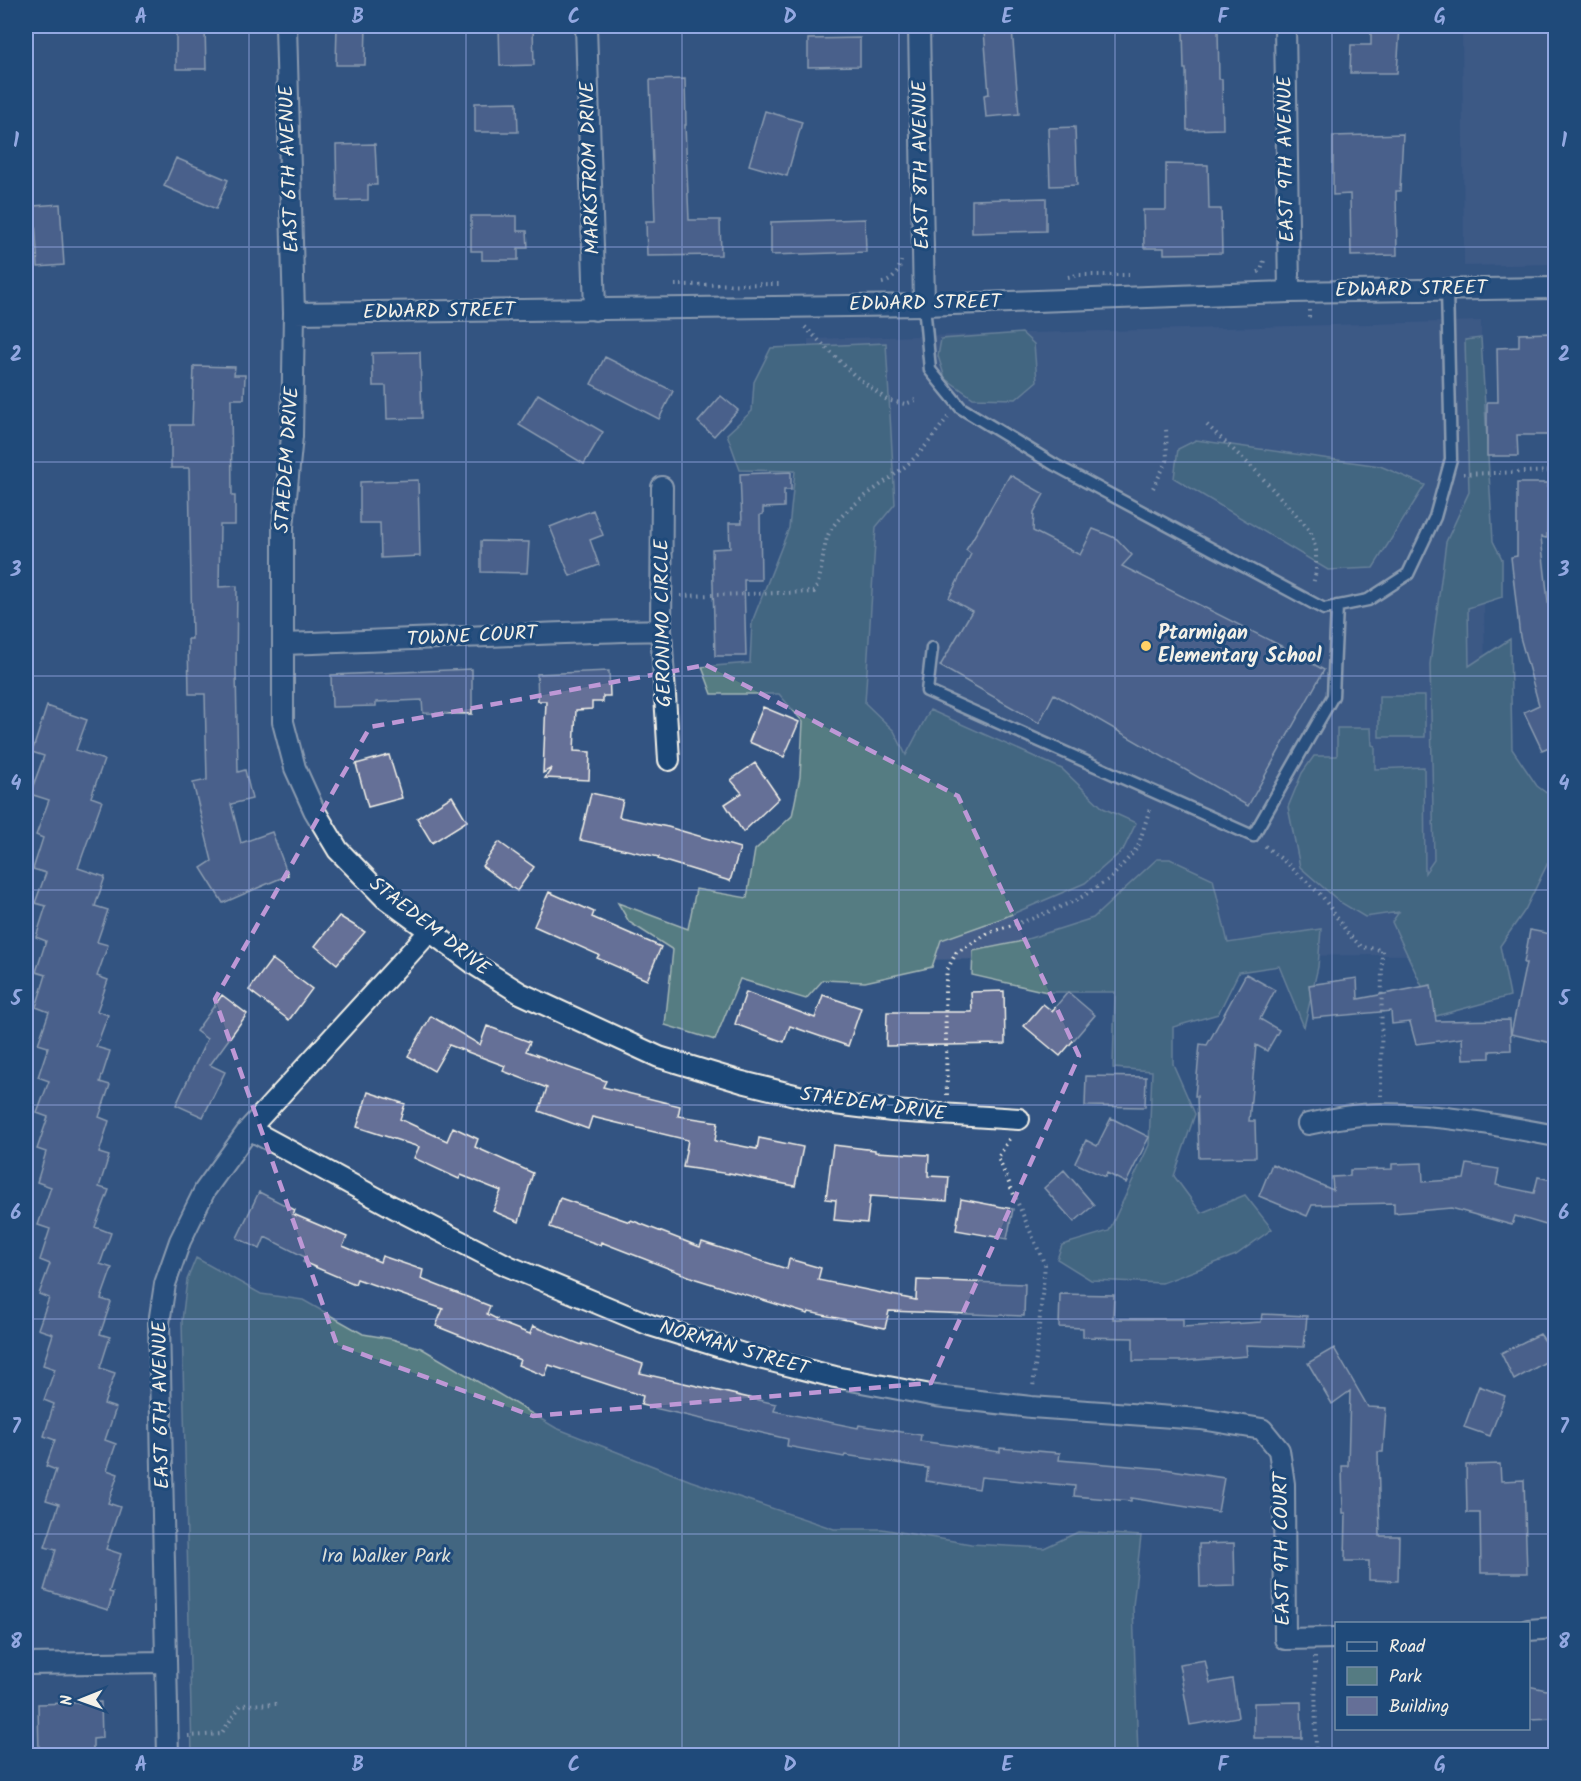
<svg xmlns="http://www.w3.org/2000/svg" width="1581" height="1781" font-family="Kalam,sans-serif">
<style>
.built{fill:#465f8a}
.green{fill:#557b82;stroke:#a4b6b5;stroke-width:1.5}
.building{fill:#656f97;stroke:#f4f1e8;stroke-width:1.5}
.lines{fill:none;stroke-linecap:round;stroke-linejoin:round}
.lane-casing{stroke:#f4f1e8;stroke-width:15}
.street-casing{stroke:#f4f1e8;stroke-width:24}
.path{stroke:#f4f1e8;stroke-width:4;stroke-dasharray:1.5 4.5;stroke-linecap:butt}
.lane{stroke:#1f4a7a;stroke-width:10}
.street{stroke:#1f4a7a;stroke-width:20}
.marked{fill:none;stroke:#be98d6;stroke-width:4.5;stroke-dasharray:12 8;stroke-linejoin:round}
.grid{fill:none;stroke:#93a8e1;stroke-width:1.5;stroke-opacity:0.55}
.poi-dot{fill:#ffd166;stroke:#1f4a7a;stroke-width:2}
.labels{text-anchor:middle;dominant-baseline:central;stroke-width:6;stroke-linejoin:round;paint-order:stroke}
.street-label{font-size:20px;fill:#f4f1e8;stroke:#1f4a7a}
.poi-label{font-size:20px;font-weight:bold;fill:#f4f1e8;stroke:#1f4a7a;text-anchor:start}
.park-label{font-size:20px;fill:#dcdfd9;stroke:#1f4a7a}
.neatline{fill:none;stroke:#93a8e1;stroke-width:2}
.grid-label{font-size:20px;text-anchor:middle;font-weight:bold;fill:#93a8e1}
</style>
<rect width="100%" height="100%" fill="#335482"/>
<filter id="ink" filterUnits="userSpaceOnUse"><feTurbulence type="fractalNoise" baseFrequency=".0167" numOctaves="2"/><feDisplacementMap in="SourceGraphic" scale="12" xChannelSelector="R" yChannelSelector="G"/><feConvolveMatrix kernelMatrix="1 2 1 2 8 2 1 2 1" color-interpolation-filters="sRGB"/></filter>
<g filter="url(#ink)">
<path class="built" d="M1462,26h93v238l-91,2z
M1481,321l7,633 -681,7 1,-622z"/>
<path class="green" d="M1022,333l12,11 3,37 -21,18 -43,-1 -28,-20 -7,-22 3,-17z
M1481,338l12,203 9,18v38l-34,11 1,58 41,-27 2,110 25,37 19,14 -1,48 -30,62 -25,36 10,50 -74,20 -44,-94 7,-10 -34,5 -25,-15 -40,-35 -12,-60 14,-34 12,-17h23v-28h34l1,17 3,1v23l49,-2 1,106 9,-13 -4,-196 16,-122 23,-50 -4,-152z
M886,343l9,161 -19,23 -11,176 29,28 12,24 24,-45 132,59 41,39 33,15 -13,27 -38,33 -82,35 -62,22 -9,27 -67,15 -42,-2 -17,19 -66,-20 -25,61 -50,-15 8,-75 -44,-28 -11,-19 70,26 8,-40 51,9 8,-48 37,-34 8,-39 3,-55 -24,-28h-67l-10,-27 48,-4 2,-41 37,-94 6,-57 -55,-1 -13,-36 25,-23 2,-29 17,-34z
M1196,440l184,26 45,19 -52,83 -45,2 -154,-92 4,-29z
M1379,696h46v41h-46z
M1157,859h13l43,20 15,64 93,-14 -3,38 -14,60 -25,-61 -40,6 -21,42 -45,13v37l22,50 -21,62 27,37 44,-18 27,34 -36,26 -74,28 -71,-3 -34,-21 5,-14 47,-14 40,-86 3,-74 -39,-3 2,-76h-68l-75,-17 1,-24 45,-9 75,-24z
M196,1258l65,36 42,6 60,34 29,5 29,9 135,80 135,53 143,48h48l89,15 73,4 34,-16 63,4 -8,70 5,149h-946l-10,-434 5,-41z"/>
<path class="building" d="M337,26h29l-1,39h-29z
M499,26h34l1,39 -34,1z
M1371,26h29l-3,47h-47l1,-28h20z
M176,27h29l1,42h-30z
M1012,29l7,85 -33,3 -2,-22 5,-1 -5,-63z
M1218,29l1,50h3l1,50 -36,1 -1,-61h-2l-1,-39z
M860,38v28l-52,1v-28z
M685,79l1,46h-1l4,95h31l1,35 -74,1 -1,-35h9l-5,-141z
M517,102l1,30h-43v-29z
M765,111l37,11 -15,54 -38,-11z
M1075,127l2,58 -27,1 -2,-58z
M1403,134l-3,57h-4l1,64 -46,1 -1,-62 -17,1v-59z
M375,144l2,41h-9v15l-31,1 -1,-56z
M176,158l52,22 -12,29 -52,-23z
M1166,164l42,1 1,44h12l1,44 -58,1v-6h-20l-1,-38h23z
M1046,198v33l-74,2v-33z
M60,204l4,61 -26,2 -4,-61z
M471,216h46v15h10l1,17h-10v12h-36v-9h-11z
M865,219l1,33 -95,3v-33z
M1550,333l1,102h-34l1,21h-31v-54h11l-1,-54 22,-1v-13z
M420,352l2,66 -35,1 -1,-33h-13l-1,-33z
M605,357l68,34 -14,28 -68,-35z
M194,366l41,1 -1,8h11l-1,24h-13l1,97h3v29h-15l-1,62 18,-1 -1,85 2,101 7,-2 7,29 -21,5 10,39 31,-11 16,43 -65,28 -22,-35 11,-7 -19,-78 14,-3 -2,-86h-16l-1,-55h4l-3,-171h-18v-43h21z
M538,394l65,38 -19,32 -65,-39z
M721,396l17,14 -24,26 -16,-14z
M791,472v18h-7v17l-21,1v6l-3,1 1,65h-17l2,76h-31l-3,-107 18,-1 -1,-25h13l-2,-49z
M1010,475l34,19 -10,18 -1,19 47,24 13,-26 13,5 11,5 15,16 -10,11 159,80 43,24 -76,136 -194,-112 -15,29 -99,-57 32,-55 -23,-13 22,-44 -5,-4z
M418,480l2,76 -39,2 -1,-35h-20v-41z
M1517,483h31l-1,55 -6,-1 8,73 7,23v111l-14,6 -18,-38 15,-7 -19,-68 -9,-80 6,-1z
M593,510l10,25 -13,5 9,25 -29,11 -20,-49z
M481,541l48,1 -2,31 -46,-1z
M472,669v45l-49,-1 -1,-13 -46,2v4l-44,1 -1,-32z
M609,671l1,25h-7v6h-11v7l-16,1 -2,41 16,1 -1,28 -44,-2 7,-10 -9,5 3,-72h-8l-1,-27z
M47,706l40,14 -11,30 28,10 -13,37 11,4 -24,67 27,9 -10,29 13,4 -11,32 11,3 -11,31 11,4 -11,31 11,4 -12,32 14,4 -10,31 10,3 -11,32 10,4 -10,32 10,3 -10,31 10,3 -14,37 16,6 -11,31 12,4 -11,31 10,3 -11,32 10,3 -10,31 15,5 -11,31 12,4 -11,32 11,4 -9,26 11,4 -10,29 12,4 -14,42 15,5 -12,38 4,1 -5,17 -64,-20 12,-40 -11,-3 14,-43 -13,-4 10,-30 -10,-4 9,-26 -11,-4 10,-32 -10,-4 11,-31 -12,-4 10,-31 -15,-5 11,-31 -10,-4 11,-30 -10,-4 10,-31 -12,-4 13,-38 -14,-5 9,-30 -9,-3 11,-32 -11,-4 12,-32 -11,-4 10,-30 -10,-3 11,-32 -13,-5 10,-32 -10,-3 10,-31 -10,-4 10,-31 -11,-3 11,-30 -13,-4 10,-31 -7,-3 13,-35 -19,-6 14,-38 -12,-4z
M763,707l36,15 -15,35 -35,-15z
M389,755l13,43 -34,9 -12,-43z
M755,763l24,35 -36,34 -18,-28 17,-11 -11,-13z
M591,793l32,7 -4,17 49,10 72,21 -10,33 -72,-22 1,-2 -79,-17z
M452,796l15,25 -35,22 -15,-25z
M499,842l35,25 -17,24 -35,-25z
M549,892l45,20 -2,5 69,30 -14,33 -50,-22 2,-3 -65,-29z
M339,916l26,16 -28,32 -22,-18z
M1530,930l26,5v109l-45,-10 15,-71h-2z
M272,959l40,30 -23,31 -40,-30z
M1246,974l29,16 -15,29 19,11 -12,21 -11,-6 -7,76h6l1,36 -57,1 -2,-62h-2l5,-52 7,1z
M1357,978l1,21 73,-14 5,36 74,-1 1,30 -21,1v7l-27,1 -1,-21 -46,6 -6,-22 -18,2 -1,-13 -78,7 -4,-33z
M1004,991l1,53 -119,2 1,-34h85l-1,-20z
M746,992l69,26 8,-23 38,13 -13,38 -58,-20 -6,16 -49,-18z
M1068,992l27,23 -35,41 -36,-30 19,-22 9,7z
M222,995l25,19 -37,51 15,7 -22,45 -27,-12 31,-66 -11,-8z
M431,1016l49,29 7,-19 43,16 -4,9 19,7v1l61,22 -3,6 77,19 -2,10 40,6 -3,19 42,8 2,-11 44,9 -8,39 -66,-13v1l-46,-7 5,-27 -96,-23 -4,12 -49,-18 8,-23 -44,-17 2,-5 -56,-21 -15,26 -26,-15z
M1086,1076l60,1 -1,30 -60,-1z
M368,1092l37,12 -5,15 47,22 6,-14 25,12 -3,8 58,26 -14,49 -26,-11 8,-20 -40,-16 -2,4 -45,-21 5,-11 -62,-20z
M1111,1118l38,19 -23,46 -19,-10 -2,4 -30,-14 11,-23 11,6z
M833,1145l42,5v2l54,3 -1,21 21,1 -2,24 -77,-5 -3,27 -33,-3 2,-20 -10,-1z
M1422,1163l1,19 41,-3 3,-15 32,5 -3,16 38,8 4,-16 18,4v47l-41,-12 -3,9 -61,-17 -57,5v-10l-82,2 -5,11 -48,-20 13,-32 61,26 -1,-13 18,-1v-6l42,-1v-5z
M1064,1170l30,35 -20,17 -30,-34z
M259,1192l36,18 -2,4 54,23 -4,9 37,16 2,-6 41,14 -2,9 69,27 -3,8 10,5 -1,2 34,13 3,-8 49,19v-2l61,21 -3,9 136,31 -2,7 84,17 1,-3 62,10 -1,6 80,11v-4l60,5 -1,7 106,9 59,9 -6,34 -87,-14v3l-57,-5 1,-10 -94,-9 -2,12 -53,-8 2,-13 -83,-13 -1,2 -57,-11 1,-7 -147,-34 2,-9 -94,-31 -4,11 -27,-11 2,-5 -14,-6 -70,-28 7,-17 -86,-30 -2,5 -52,-22 2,-5 -40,-20 -5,12 -23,-11z
M560,1198l70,24 1,-2 69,27 2,-5 85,27 2,-10 32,9 -3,12 98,20 1,-20 108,4 -1,32 -135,-5 -4,17 -76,-16 -1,2 -112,-35 -95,-37 -1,3 -50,-18z
M961,1199l52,10 -6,30 -51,-9z
M1060,1294l54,1 -1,24h70v8l78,-5 1,-8 45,2 -3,31 -58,-2 1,11 -64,5h-50v-23l-50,-1v-9l-24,-1z
M1540,1334l16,22 -42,24 -13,-27z
M1334,1348l34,59 18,1 -3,44h-5l2,84h19l-1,45 -29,-1v-19h-24l1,-48h-3l-1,-47h6l2,-75 -18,13 -24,-41z
M1479,1386l26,10 -15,40 -26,-9z
M1500,1464l1,17 23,-1 3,93h-46l-1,-60h-13l-1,-48z
M1234,1543l1,43 -35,1 -1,-43z
M1205,1660l5,23 22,-4 6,38 -48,8 -11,-61z
M1528,1686l28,6v26l-28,1z
M101,1702l1,36 -9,1v16h-54l-1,-51z
M1301,1702l1,36h-48v-35z"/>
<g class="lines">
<defs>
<path id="lane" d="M924,305l6,65 31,38 94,57 269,144 44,-9 40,-26 27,-57 16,-58 -4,-170
M932,648l-5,43 326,145 80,-140 4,-90"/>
<path id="street" d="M286,26l8,287 -2,123 -9,91v195l12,46 19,42 24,40 47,48 92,68 43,27 139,64 83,25 85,21 65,8 127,8
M586,26l9,284
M919,26l5,279
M1285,26l4,266
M294,313l630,-8 365,-13 267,-4
M662,487l-1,143 8,130
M283,644c126,-4 252,-11 378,-14
M1308,1124c24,-5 48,-10 73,-10 59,0 117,11 175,22
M249,1129l144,78 115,59 142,59 93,29 92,23 101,19 95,11 170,12 61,10 17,21 5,34 1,155 51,-1
M1528,1630l28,-2
M26,1664l140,-2
M168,1756l-9,-433 6,-39 15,-43 25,-51 44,-61 181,-198"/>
</defs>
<use href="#lane" class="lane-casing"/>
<use href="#street" class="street-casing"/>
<path class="path" d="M1258,272l3,-1 4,-14
M1068,277l10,-2h51
M882,283c11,-2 17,-11 19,-22
M675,285l104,-1
M1309,310v9
M805,327l49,48 33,25 18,4 11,-4
M1207,425l49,46 54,59 6,20v21l-3,14
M1463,474l93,-3
M1153,488l14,-27 -1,-35
M681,596l133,-4c10,-18 7,-41 15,-59 14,-27 57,-49 80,-70 15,-13 27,-31 39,-46
M1265,846l24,19 33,31 27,39 13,12 20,3 -1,146
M947,1095l-2,-106 2,-19 9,-17 34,-21 41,-13 46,-19 34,-22 27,-31 12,-39
M1009,1139l-11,19 47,107 -12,123
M1315,1657l1,99
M188,1736l33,-2 20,-29 37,-1"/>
<use href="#lane" class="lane"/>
<use href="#street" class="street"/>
</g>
</g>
<path d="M0 0H1581V1781H0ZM706,665l252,131 121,260 -148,327 -398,33 -196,-71 -122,-346 155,-272z" fill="#335482" fill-opacity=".55" fill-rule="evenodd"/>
<path class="marked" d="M706,665l252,131 121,260 -148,327 -398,33 -196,-71 -122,-346 155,-272z"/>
<path class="grid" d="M249,26v1730M466,26v1730M682,26v1730M899,26v1730M1115,26v1730M1332,26v1730M26,247h1530M26,462h1530M26,676h1530M26,890h1530M26,1105h1530M26,1319h1530M26,1534h1530"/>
<circle class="poi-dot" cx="1146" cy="646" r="6"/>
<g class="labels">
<g class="street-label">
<text transform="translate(1287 159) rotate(-91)">EAST 9TH AVENUE</text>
<text transform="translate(922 165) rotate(-91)">EAST 8TH AVENUE</text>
<text transform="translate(591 168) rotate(-92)">MARKSTROM DRIVE</text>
<text transform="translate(290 169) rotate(-92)">EAST 6TH AVENUE</text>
<text transform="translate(1411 290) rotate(-1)">EDWARD STREET</text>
<text transform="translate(925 304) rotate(-1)">EDWARD STREET</text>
<text transform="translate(439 312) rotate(-1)">EDWARD STREET</text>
<text transform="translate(288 460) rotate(-86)">STAEDEM DRIVE</text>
<text transform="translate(664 623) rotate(-91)">GERONIMO CIRCLE</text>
<text transform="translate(472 637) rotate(-3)">TOWNE COURT</text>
<text transform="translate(429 927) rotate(38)">STAEDEM DRIVE</text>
<text transform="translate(873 1105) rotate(8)">STAEDEM DRIVE</text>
<text transform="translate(734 1349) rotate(16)">NORMAN STREET</text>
<text transform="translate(162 1405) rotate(-91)">EAST 6TH AVENUE</text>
<text transform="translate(1283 1549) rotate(-91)">EAST 9TH COURT</text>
</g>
<g class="poi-label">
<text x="1158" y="634">Ptarmigan<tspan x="1158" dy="23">Elementary School</tspan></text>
</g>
<g class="park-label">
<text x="386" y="1557">Ira Walker Park</text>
</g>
</g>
<rect width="1581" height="1781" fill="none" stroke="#1f4a7a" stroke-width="66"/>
<rect x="1335" y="1622" width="195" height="108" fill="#1f4a7a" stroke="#748da6" stroke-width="1.5"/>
<rect x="1347" y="1642" width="30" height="9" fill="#1f4a7a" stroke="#748da6" stroke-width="1.5"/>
<text x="1389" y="1652" font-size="18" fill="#f4f1e8">Road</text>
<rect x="1347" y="1667" width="30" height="18" fill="#557b82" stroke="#748da6" stroke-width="1.5"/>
<text x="1389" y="1682" font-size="18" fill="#f4f1e8">Park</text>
<rect x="1347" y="1697" width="30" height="18" fill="#656f97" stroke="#748da6" stroke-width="1.5"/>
<text x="1389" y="1712" font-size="18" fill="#f4f1e8">Building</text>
<g transform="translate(81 1700) rotate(269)" stroke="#1f4a7a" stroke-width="4.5" paint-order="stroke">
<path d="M0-4.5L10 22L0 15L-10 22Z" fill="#f4f1e8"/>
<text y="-9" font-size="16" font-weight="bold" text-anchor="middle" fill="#f4f1e8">N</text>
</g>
<rect x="33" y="33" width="1515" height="1715" class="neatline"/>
<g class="grid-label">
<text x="141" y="23">A</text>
<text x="358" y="23">B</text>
<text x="574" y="23">C</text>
<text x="790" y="23">D</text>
<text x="1007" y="23">E</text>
<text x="1223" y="23">F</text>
<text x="1440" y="23">G</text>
<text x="16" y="147">1</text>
<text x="1564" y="147">1</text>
<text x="16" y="361">2</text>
<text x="1564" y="361">2</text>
<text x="16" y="576">3</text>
<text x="1564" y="576">3</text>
<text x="16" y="790">4</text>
<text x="1564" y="790">4</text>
<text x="16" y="1005">5</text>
<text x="1564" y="1005">5</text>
<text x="16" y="1219">6</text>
<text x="1564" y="1219">6</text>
<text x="16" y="1433">7</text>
<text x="1564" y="1433">7</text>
<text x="16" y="1648">8</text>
<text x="1564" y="1648">8</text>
<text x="141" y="1771">A</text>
<text x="358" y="1771">B</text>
<text x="574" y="1771">C</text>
<text x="790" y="1771">D</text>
<text x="1007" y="1771">E</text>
<text x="1223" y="1771">F</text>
<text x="1440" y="1771">G</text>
</g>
</svg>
